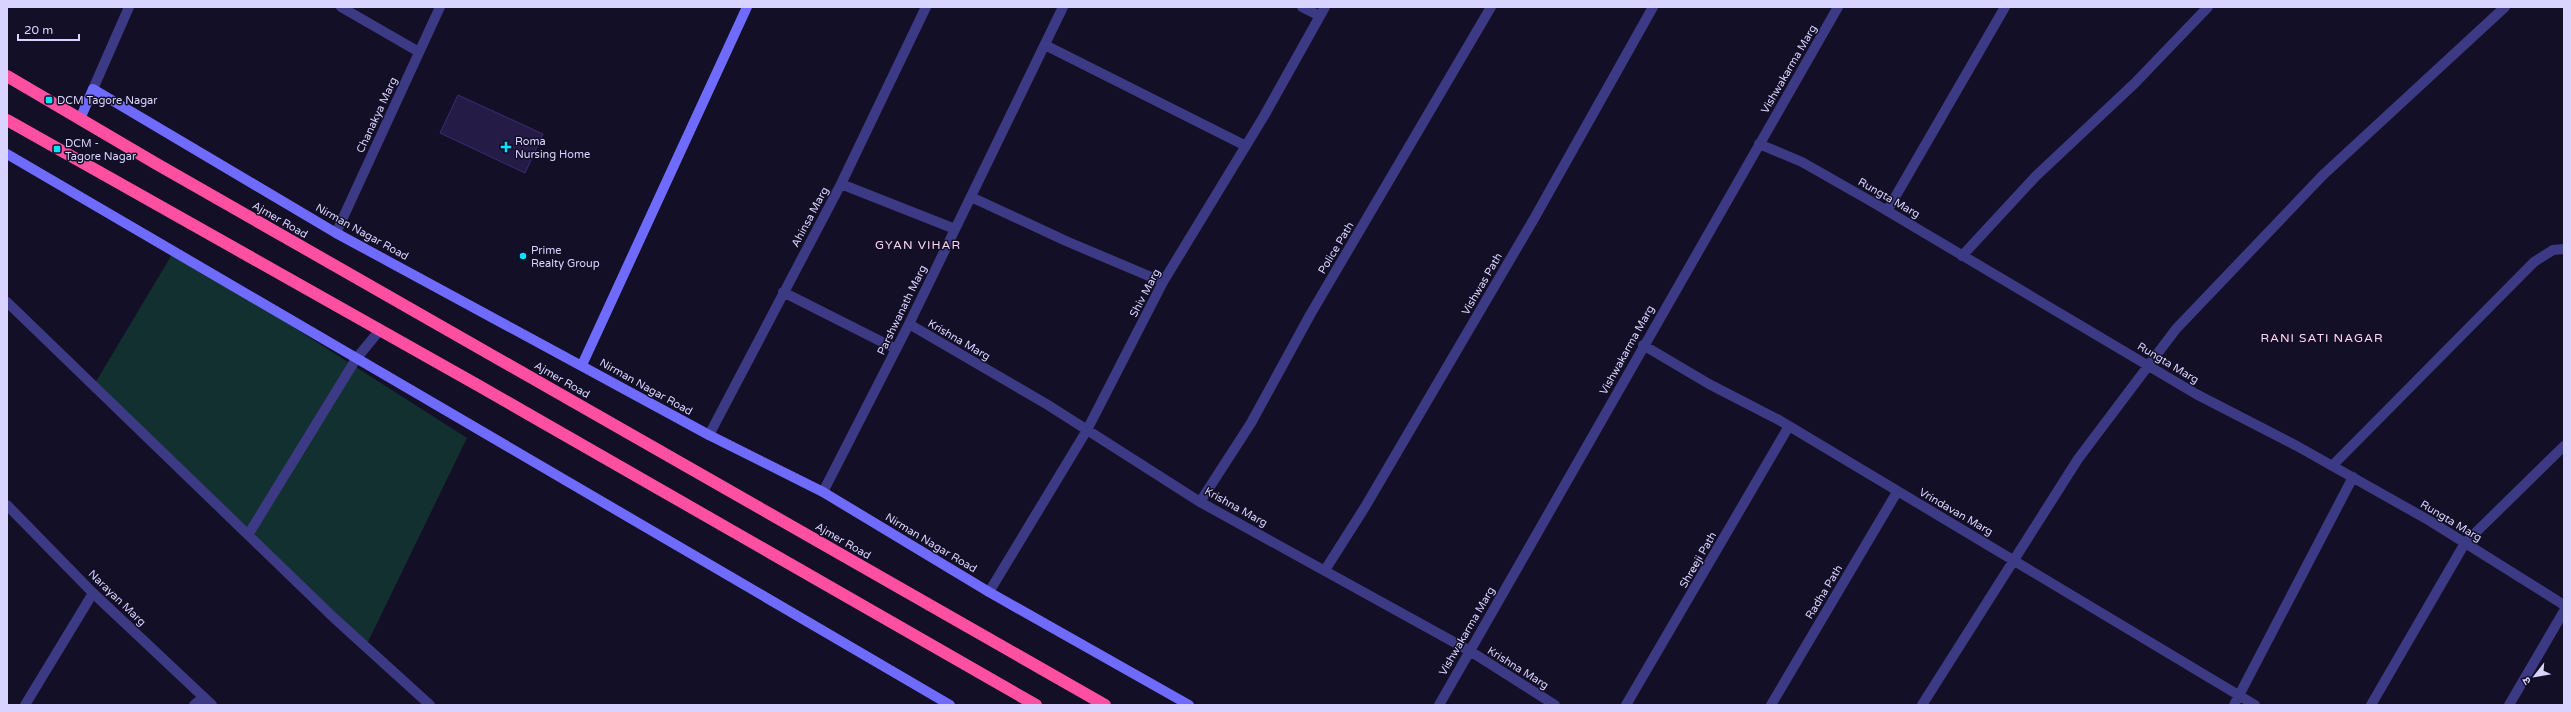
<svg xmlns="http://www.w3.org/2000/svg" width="2571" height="712" font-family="'Varela Round','Noto Sans Devanagari',sans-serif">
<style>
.green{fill:#12302f}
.building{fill:#241b47;stroke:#3b2d73}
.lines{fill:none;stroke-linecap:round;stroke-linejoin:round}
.street{stroke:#3d3a85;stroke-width:10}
.secondary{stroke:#6f6bff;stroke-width:10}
.highway{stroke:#ff4fa3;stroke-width:12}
.poi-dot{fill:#00e5ff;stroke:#130f26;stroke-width:1.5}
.labels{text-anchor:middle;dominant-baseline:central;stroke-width:3;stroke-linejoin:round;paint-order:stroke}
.street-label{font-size:11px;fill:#d9d4ff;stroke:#130f26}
.poi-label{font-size:11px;fill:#d9d4ff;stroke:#130f26;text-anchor:start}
.neighbourhood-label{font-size:12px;letter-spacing:1px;fill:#ffd6f0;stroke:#130f26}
</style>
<rect width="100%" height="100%" fill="#130f26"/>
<path class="green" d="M174,251l293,187 -101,208 -272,-261z"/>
<path class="building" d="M458,95l85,39 -18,39 -85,-40z"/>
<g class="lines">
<path class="street" d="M341,7l78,45
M1302,7l18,9
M1045,45l201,101
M93,89l36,-82
M1759,144l43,18 72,41 322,191 101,52 133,75 134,84
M841,184l114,45
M971,197l95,44 97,41
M1887,211l118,-204
M336,233l104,-226
M1962,256l74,-80 99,-93 73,-76
M783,292l113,57
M7,302l326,315 97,88
M909,324l139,81 152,97 270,149 85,54
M1643,345l66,39 70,36 476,285
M709,435l132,-251 85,-177
M2332,466l202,-204 19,-12 11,-1
M823,492l86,-168 154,-317
M1200,502l51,-79 59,-108 181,-308
M7,505l86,88 119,112
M248,535l108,-176 23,-28
M1325,570l40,-63 170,-290 118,-210
M989,592l98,-162 76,-148 101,-166 61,-109
M25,705l68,-112
M194,705l10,-8
M1439,705l399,-698
M1626,705l163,-279
M1771,705l126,-213
M1922,705l156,-246 98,-130 147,-154 182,-168
M2234,705l119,-228
M2371,705l94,-162 99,-97
M2509,705l55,-94"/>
<path class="secondary" d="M80,119l13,-30 243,144 373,202 114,57 166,100 200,113
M7,154l943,551
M582,365l165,-358"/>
<path class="highway" d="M7,76l148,87 950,542
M7,120l474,267 555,318"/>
</g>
<g class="poi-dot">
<rect x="45" y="96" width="8" height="8" rx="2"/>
<path d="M504 141h4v4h4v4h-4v4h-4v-4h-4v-4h4z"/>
<rect x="53" y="145" width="8" height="8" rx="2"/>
<circle cx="523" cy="256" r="4"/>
</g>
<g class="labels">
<g class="street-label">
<text transform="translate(1789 69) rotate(-60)">Vishwakarma Marg</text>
<text transform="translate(377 115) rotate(-65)">Chanakya Marg</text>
<text transform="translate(1889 198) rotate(30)">Rungta Marg</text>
<text transform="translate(810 217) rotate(-62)">Ahinsa Marg</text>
<text transform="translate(280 220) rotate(30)">Ajmer Road</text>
<text transform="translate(362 232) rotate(29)">Nirman Nagar Road</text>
<text transform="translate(1336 248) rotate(-59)">Police Path</text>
<text transform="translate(1482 284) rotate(-60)">Vishwas Path</text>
<text transform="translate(1145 293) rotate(-62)">Shiv Marg</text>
<text transform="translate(902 310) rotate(-64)">Parshwanath Marg</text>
<text transform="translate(959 340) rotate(30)">Krishna Marg</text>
<text transform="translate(1627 350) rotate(-61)">Vishwakarma Marg</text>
<text transform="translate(2168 363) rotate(31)">Rungta Marg</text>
<text transform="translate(562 380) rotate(30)">Ajmer Road</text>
<text transform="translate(646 387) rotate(29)">Nirman Nagar Road</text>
<text transform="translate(1236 507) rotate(29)">Krishna Marg</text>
<text transform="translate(1956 512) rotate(30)">Vrindavan Marg</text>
<text transform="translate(2451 521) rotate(31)">Rungta Marg</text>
<text transform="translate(843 541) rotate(30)">Ajmer Road</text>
<text transform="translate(931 543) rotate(31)">Nirman Nagar Road</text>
<text transform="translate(1698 560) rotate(-60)">Shreeji Path</text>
<text transform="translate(1824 592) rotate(-59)">Radha Path</text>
<text transform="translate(117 598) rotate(44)">Narayan Marg</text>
<text transform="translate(1467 631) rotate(-60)">Vishwakarma Marg</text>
<text transform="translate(1518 668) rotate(32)">Krishna Marg</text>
</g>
<g class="poi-label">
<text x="57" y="100">DCM Tagore Nagar</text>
<text x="515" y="141">Roma<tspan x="515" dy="13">Nursing Home</tspan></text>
<text x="65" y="143">DCM -<tspan x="65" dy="13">Tagore Nagar</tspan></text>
<text x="531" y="250">Prime<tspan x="531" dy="13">Realty Group</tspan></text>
</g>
<g class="neighbourhood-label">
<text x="918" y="245">GYAN VIHAR</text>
<text x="2322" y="338">RANI SATI NAGAR</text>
</g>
</g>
<rect width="2571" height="712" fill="none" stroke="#d9d4ff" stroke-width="16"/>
<g transform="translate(2535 676) rotate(239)" stroke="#130f26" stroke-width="3" paint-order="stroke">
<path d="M0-3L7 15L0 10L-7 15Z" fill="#d9d4ff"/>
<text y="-6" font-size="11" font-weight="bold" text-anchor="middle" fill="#d9d4ff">उ</text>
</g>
<path d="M18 34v6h61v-6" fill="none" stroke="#d9d4ff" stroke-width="2"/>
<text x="24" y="34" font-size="12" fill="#d9d4ff" stroke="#130f26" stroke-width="3" paint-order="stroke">20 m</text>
</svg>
